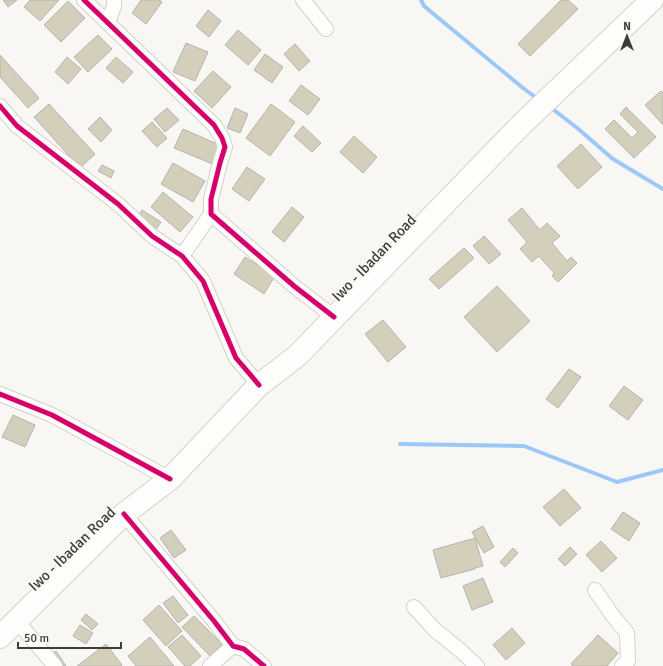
<svg xmlns="http://www.w3.org/2000/svg" width="663" height="666" font-family="Signika,sans-serif">
<style>
.lines{fill:none;stroke-linecap:round;stroke-linejoin:round}
.stream{stroke:#9cc8f8;stroke-width:4}
.building{fill:#d3cfba;stroke:#b5b4b2}
.street-casing{stroke:#d2d1ce;stroke-width:16}
.primary-casing{stroke:#d2d1ce;stroke-width:24}
.street{stroke:#fefefd;stroke-width:14}
.primary{stroke:#fefefd;stroke-width:22}
.cycleway-casing{stroke:#f9f8f2;stroke-width:8}
.cycleway{stroke:#d6006c;stroke-width:5}
.labels{text-anchor:middle;dominant-baseline:central;stroke-width:4;stroke-linejoin:round;paint-order:stroke}
.street-label{font-size:15px;fill:#3d3d3a;stroke:#f9f8f2}
</style>
<rect width="100%" height="100%" fill="#f8f7f3"/>
<g class="lines">
<path class="stream" d="M421,0l3,6 99,82 15,11
M550,107l26,20 37,32 50,30
M400,444l124,2 93,36 46,-12"/>
</g>
<path class="building" d="M3,0h14l-9,7z
M30,0h29l-19,21 -16,-14z
M141,0h18l3,2 -16,22 -14,-11z
M561,0h7l10,9 -48,47 -12,-12z
M68,1l17,17 -24,24 -17,-17z
M208,10l13,11 -12,16 -13,-11z
M238,30l23,20 -13,15 -23,-20z
M98,35l14,14 -24,23 -14,-15z
M186,43l22,9 -13,29 -22,-9z
M295,44l15,17 -11,10 -15,-17z
M265,54l18,13 -11,16 -18,-13z
M0,55l39,43 -11,10 -28,-31z
M67,57l14,12 -13,15 -13,-12z
M116,57l17,15 -10,11 -17,-15z
M213,71l18,16 -19,21 -18,-17z
M301,85l19,14 -12,16 -19,-14z
M661,91l2,2v32l-18,-20z
M49,104l46,50 -15,14 -46,-51z
M271,104l24,18 -25,34 -24,-18z
M626,107l30,30 -22,21 -29,-29 9,-9 18,18 6,-6 -18,-18z
M167,108l12,12 -14,12 -11,-13z
M235,108l13,6 -8,19 -13,-5z
M100,117l12,13 -11,12 -13,-13z
M152,122l15,16 -10,9 -15,-16z
M303,126l18,17 -9,9 -18,-16z
M183,129l41,18 -9,18 -41,-17z
M354,136l23,21 -14,16 -23,-21z
M581,144l21,23 -24,22 -21,-23z
M173,163l32,18 -12,21 -32,-18z
M102,165l12,6 -3,7 -13,-7z
M247,167l18,12 -16,22 -17,-12z
M163,192l30,25 -13,15 -29,-25z
M292,207l12,10 -20,25 -12,-10z
M522,208l18,22 7,-7 13,13 -8,7 15,18 4,-4 6,6 -19,19 -6,-6 2,-3 -15,-17 -7,6 -12,-13 7,-7 -19,-22z
M142,210l19,12 -5,7 -18,-12z
M484,236l17,18 -12,10 -16,-18z
M464,248l10,10 -35,31 -10,-10z
M245,257l30,19 -11,18 -30,-20z
M497,286l33,35 -33,31 -33,-35z
M383,320l23,27 -18,15 -23,-28z
M569,369l12,8 -23,31 -12,-9z
M624,386l19,14 -15,20 -19,-14z
M13,415l22,10 -10,22 -23,-10z
M564,489l17,19 -21,18 -17,-19z
M623,512l17,11 -11,18 -18,-12z
M483,526l11,21 -10,6 -12,-21z
M171,530l15,20 -12,8 -14,-20z
M475,538l8,28 -8,2v1l-34,9 -8,-28z
M601,541l16,17 -15,14 -16,-17z
M570,547l7,7 -12,12 -7,-7z
M513,548l5,5 -13,14 -5,-5z
M483,578l10,24 -21,8 -9,-24z
M173,596l15,19 -10,8 -15,-20z
M159,605l23,26 -16,15 -23,-26z
M86,614l12,10 -6,6 -11,-10z
M194,616l28,28 -12,12 -28,-29z
M80,625l13,8 -7,11 -13,-8z
M512,628l13,15 -19,17 -13,-15z
M182,635l19,21 -11,10h-5l-17,-19z
M598,635l20,18 -11,13h-34l-2,-2z
M150,637l24,29h-38l-8,-10z
M106,644l16,21 -1,1h-44z
M56,651l10,15h-10l-7,-11z"/>
<g class="lines">
<defs>
<path id="street" d="M84,0l130,125 8,13 3,9 -5,16 -9,36v15l83,72 40,31
M303,0l23,29
M108,23l6,-17v-6
M0,106l17,20 101,78 34,32 30,20 21,25 33,77 23,27
M182,256l29,-42
M0,394l52,21 118,64
M124,514l90,107 19,25 11,3 20,17
M595,590l18,26 14,17 1,28 -6,5
M414,607l21,23 26,21 16,15
M16,620l39,46
M210,666l23,-20"/>
<path id="primary" d="M0,637l124,-123 46,-35 89,-94 38,-29 224,-231 131,-125"/>
</defs>
<use href="#street" class="street-casing"/>
<use href="#primary" class="primary-casing"/>
<use href="#street" class="street"/>
<use href="#primary" class="primary"/>
<defs>
<path id="cycleway" d="M84,0l130,125 8,13 3,9 -5,16 -9,36v15l83,72 40,31
M0,106l17,20 101,78 34,32 30,20 21,25 33,77 23,27
M0,394l52,21 118,64
M124,514l90,107 19,25 11,3 20,17"/>
</defs>
<use href="#cycleway" class="cycleway-casing"/>
<use href="#cycleway" class="cycleway"/>
</g>
<g class="labels">
<g class="street-label">
<text transform="translate(374 258) rotate(-46)">Iwo - Ibadan Road</text>
<text transform="translate(72 549) rotate(-44)">Iwo - Ibadan Road</text>
</g>
</g>
<g transform="translate(627 36)" stroke="#f9f8f2" stroke-width="3" paint-order="stroke">
<path d="M0-3L7 15L0 10L-7 15Z" fill="#3d3d3a"/>
<text y="-6" font-size="11" font-weight="bold" text-anchor="middle" fill="#3d3d3a">N</text>
</g>
<path d="M18 642v6h103v-6" fill="none" stroke="#3d3d3a" stroke-width="2"/>
<text x="24" y="642" font-size="12" fill="#3d3d3a" stroke="#f9f8f2" stroke-width="3" paint-order="stroke">50 m</text>
</svg>
